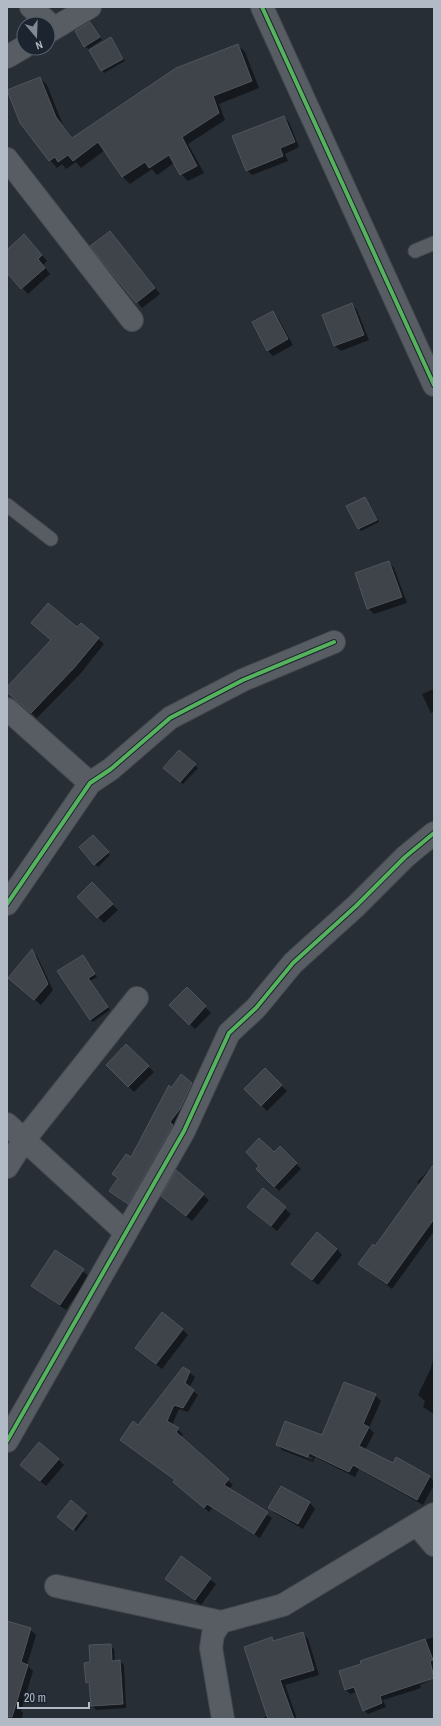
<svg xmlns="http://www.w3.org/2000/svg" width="441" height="1726" font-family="'Archivo Narrow',sans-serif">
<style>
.shadow{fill:#0007;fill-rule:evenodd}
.building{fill:#3f444a;stroke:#50555d}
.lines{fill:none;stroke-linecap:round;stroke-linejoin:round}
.lane-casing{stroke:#464a50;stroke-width:15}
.street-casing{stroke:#464a50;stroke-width:24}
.lane{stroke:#585c63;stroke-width:13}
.street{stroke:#585c63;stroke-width:22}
.cycleway-casing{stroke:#1c242f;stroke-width:6}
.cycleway{stroke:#56b35d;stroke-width:4}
</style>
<rect width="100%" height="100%" fill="#282e35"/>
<path class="shadow" d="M90,23l12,17 -14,9 -3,-3z
M111,39l14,22 -21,12 -14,-22z
M238,45l7,7 14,36 -40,16 6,16 -37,24 16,29 -16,8 -7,-7 -7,-11 -17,12 -5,-6 -22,15 -7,-7 -18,-27 -24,18 -5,-6 -10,7 -4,-5 -5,4 -7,-8 -10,-82 7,7 16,40 10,13z
M284,117l5,5 10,25 -14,7 3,7 -36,14 -5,-5z
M110,232l50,62 -18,14 -50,-62z
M30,241l17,20 -4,4 7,9 -22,20 -21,-23v-20z
M352,304l5,6 12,30 -28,11 -6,-5 -11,-31z
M273,313l5,5 15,27 -20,11 -6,-6z
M365,498l14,24 -18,9 -2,-3z
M389,562l5,6 13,35 -33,11 -6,-6z
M81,624l23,20 -24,30 -43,44 -30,-27v-3z
M434,689v23l-3,1 -9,-19z
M179,751l19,17 -15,16 -18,-16z
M93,836l17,19 -12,12 -18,-19z
M92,884l26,26 -14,13 -26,-26z
M32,951l5,5 16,34 -12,15 -26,-22z
M85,959l12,18 -7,4 20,29 -17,12 -3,-3z
M187,989l24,24 -16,16 -25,-24z
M126,1046l28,26 -20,20 -27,-27z
M265,1070l22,21 -20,20 -21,-22z
M192,1083l4,4 -12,26 -11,14 3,3 -44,77 -21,-16 8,-12 -6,-5 18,-16 41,-69z
M280,1147l21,22 -22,22 -21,-22z
M434,1165v66l-42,58 -27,-20 11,-22 44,-62 -3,-3z
M176,1172l33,28 -17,21 -30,-25z
M263,1190l28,24 -14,17 -23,-19z
M337,1249l5,6 -24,30 -26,-21z
M55,1252l34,24 -23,34 -34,-24z
M182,1329l6,6 -26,34 -26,-21z
M434,1355v59l-11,-7 2,-6 -7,-6 13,-27z
M183,1368l12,9 -6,11 9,7 -10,17 -9,-3 -7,16 11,9 -3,4 53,47 -4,4 43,29 -12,20 -48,-30 -3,4 -30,-26 -3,-6 -55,-40 17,-13z
M375,1395l6,6 -12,27 5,5 -9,17 28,14 4,-6 33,19 4,4v4l-11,20 -64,-36 -4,8 -40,-20 -2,5 -31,-12 -5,-6 45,-8zM282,1446l31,12 -1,2 -30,-12z
M58,1459l6,6 -18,21 -19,-16z
M281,1487l29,16 5,6 -12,20 -28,-16 -5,-5z
M71,1501l17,15 -12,15 -15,-12z
M182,1558l34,26 -15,21 -35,-26z
M30,1629l6,6 -9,30 6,6 -12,40 2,2 -1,6h-15v-84z
M302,1633l6,6 11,36 -34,10 12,34h-37l8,-3 4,-78 3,4z
M434,1637v41l-14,7 1,3 -38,12 3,7 -18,7 -4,-4 -8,-18 -6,2 -4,-4 -6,-18 22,-7 -1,-3z
M110,1645l4,4 1,13 5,-1 4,4 2,43 -30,2 -4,-4 -1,-20 -5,-4 5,-19z"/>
<path class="building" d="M90,22l10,15 -16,10 -9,-16z
M111,37l12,22 -22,12 -12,-21z
M238,44l14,37 -39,15 6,17 -37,24 15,29 -17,9 -11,-20 -20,13 -4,-6 -23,15 -24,-35 -25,19 -5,-6 -10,7 -3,-5 -6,4 -29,-38 -13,-33 33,-13 16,40 16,21 104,-70z
M284,116l11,26 -15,6 3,8 -37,15 -14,-35z
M110,231l45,57 -19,15 -46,-57z
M24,234l18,21 -4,4 7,9 -24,21 -14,-16v-23z
M352,303l12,32 -30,11 -12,-31z
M273,311l15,28 -21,12 -15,-29z
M365,497l12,23 -19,9 -12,-23z
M389,561l13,36 -35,12 -12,-36z
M48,603l29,24 4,-4 18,15 -25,30 -43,45 -24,-21v-5l44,-47 -20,-17z
M179,750l17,14 -16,18 -17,-14z
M93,835l16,17 -15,13 -15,-18z
M92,882l21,22 -16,14 -20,-21z
M32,949l16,35 -14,16 -26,-22z
M83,955l12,19 -7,4 20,29 -18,13 -33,-49z
M187,987l19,19 -17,19 -20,-20z
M126,1044l23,22 -21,21 -22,-22z
M265,1068l17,17 -21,21 -17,-17z
M181,1074l11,9 -12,26 -10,13 3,3 -45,79 -19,-13 9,-13 -6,-4 14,-20 5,3 38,-72 2,3z
M259,1138l15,14 6,-6 17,17 -23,24 -18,-18 3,-3 -13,-14z
M434,1164v55l-47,65 -29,-20 15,-20 2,2z
M176,1170l28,24 -18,22 -25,-20z
M263,1188l23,19 -15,19 -24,-19z
M317,1232l20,17 -25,31 -21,-16z
M55,1250l29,19 -24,36 -29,-19z
M162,1312l21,17 -27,35 -21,-16z
M183,1367l7,4 -5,12 9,7 -11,18 -9,-3 -7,16 12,7 -3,4 53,47 -5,6 44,27 -14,22 -47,-30 -3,4 -31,-26 2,-2 -55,-40 13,-19 5,4z
M344,1382l32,12 -13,30 6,3 -10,19 34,17 3,-6 34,19 -13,24 -64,-35 -4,7 -40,-19 -1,4 -32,-12 9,-24 37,14z
M39,1442l20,17 -19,22 -20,-16z
M281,1486l29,16 -12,22 -30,-16z
M71,1500l15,13 -13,17 -16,-13z
M181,1556l30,22 -16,22 -30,-21z
M7,1621l24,7 -10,34 7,3 -16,52h-5z
M303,1632l11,38 -34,10 14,39h-26l-24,-72 28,-10 1,4z
M425,1639l8,21 -3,1 4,17 -54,18 2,7 -19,8 -9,-24 -9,3 -6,-19 22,-7 -1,-3z
M111,1644l1,17 8,-1 3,44 -32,2 -2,-24 -3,1 -2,-20 6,-1 -1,-17z"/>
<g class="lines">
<defs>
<path id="lane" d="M415,251l19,-8
M7,505l44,34"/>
<path id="street" d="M31,7l23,21
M262,7l172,378
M48,32l42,-25
M7,57l17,-10
M7,159l125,161
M7,709l83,74
M7,904l83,-121 21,-14 59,-51 73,-38 91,-38
M7,1124l119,109
M7,1167l17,-27 113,-142
M7,1441l177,-310 45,-98 27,-25 37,-45 63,-57 49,-49 29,-24
M417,1525l17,20
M56,1586l165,36 62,-17 151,-91
M221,1622l-8,12 -2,14 12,71"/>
</defs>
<use href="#lane" class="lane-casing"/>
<use href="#street" class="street-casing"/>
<use href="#lane" class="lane"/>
<use href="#street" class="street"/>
<defs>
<path id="cycleway" d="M262,7l172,378
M7,904l83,-121 21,-14 59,-51 73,-38 91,-38
M7,1441l177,-310 45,-98 27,-25 37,-45 63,-57 49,-49 29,-24"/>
</defs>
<use href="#cycleway" class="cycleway-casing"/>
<use href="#cycleway" class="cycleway"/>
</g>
<rect width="441" height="1726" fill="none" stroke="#b2bac6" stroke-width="16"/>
<g transform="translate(36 36) rotate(161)"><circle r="19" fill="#1c242f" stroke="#58606b"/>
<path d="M0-3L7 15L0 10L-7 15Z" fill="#828993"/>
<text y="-6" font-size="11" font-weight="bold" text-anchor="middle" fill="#b2bac6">N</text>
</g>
<path d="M18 1702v6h71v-6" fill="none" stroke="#b2bac6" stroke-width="2"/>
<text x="24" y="1702" font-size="12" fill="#b2bac6" stroke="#1c242f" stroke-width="3" paint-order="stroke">20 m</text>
</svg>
